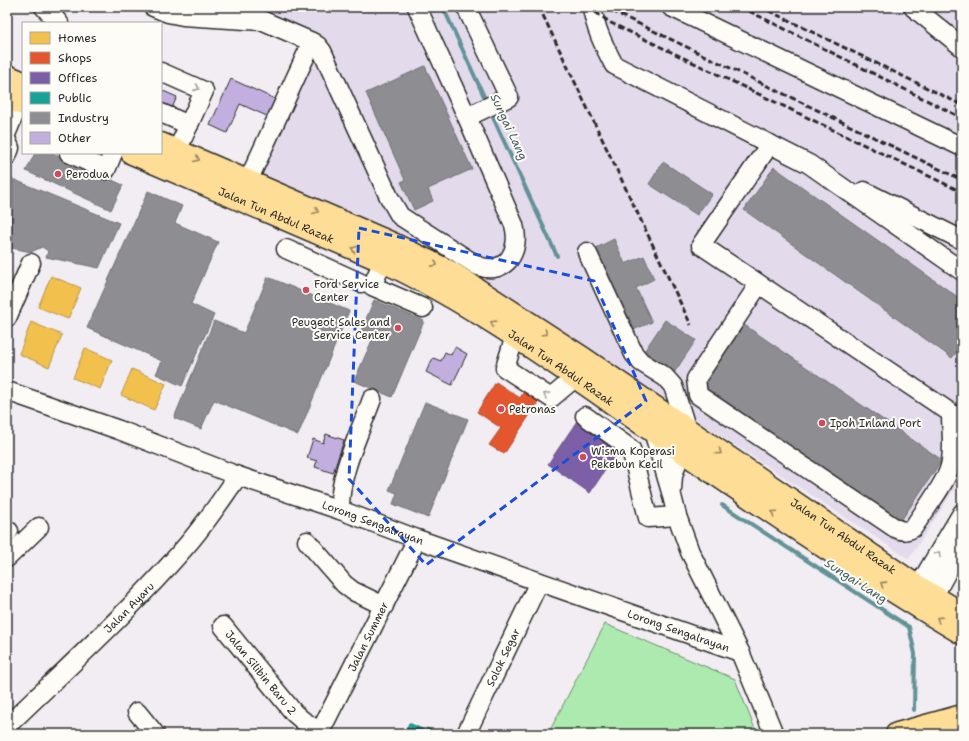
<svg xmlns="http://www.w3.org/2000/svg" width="969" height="741" font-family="'Shantell Sans',sans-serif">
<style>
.built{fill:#e3daec}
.green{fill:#adeab0;stroke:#6c8a6e}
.homes{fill:#f2c14e;stroke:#b69444}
.shops{fill:#e4572e;stroke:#ac4a2d}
.offices{fill:#7b5ea7;stroke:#634f82}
.public{fill:#17a398;stroke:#1d7f77}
.industry{fill:#8d8d92;stroke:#707073}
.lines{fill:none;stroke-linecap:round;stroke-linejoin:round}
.stream{stroke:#629297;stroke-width:4}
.building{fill:#c3afdf;stroke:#2b2b2b}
.minor-casing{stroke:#2b2b2b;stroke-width:21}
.major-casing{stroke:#2b2b2b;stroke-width:25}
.minor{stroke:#fdfcf7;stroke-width:18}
.major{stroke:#fedd96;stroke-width:22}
.rail{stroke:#2b2b2b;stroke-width:3;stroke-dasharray:6 3;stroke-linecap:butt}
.oneway{stroke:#9e9e9b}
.oneway2{stroke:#948460}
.marked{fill:none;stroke:#1d4ed8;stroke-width:3;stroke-dasharray:8 5;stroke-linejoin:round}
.poi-dot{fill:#d1495b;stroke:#fdfcf7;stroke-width:1.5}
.labels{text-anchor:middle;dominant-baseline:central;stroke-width:4;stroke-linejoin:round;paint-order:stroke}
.poi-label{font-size:11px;fill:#2b2b2b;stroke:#fdfcf7;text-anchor:start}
.street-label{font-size:11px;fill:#2b2b2b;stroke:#fdfcf7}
.water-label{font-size:12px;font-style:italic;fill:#465f61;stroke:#fdfcf7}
</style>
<rect width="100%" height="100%" fill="#f1edf2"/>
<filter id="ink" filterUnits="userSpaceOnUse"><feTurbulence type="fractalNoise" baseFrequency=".025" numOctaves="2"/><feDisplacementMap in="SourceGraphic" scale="8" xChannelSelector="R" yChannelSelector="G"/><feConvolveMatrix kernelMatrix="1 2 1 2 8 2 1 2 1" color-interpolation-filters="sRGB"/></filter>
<g filter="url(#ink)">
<path class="built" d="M257,7h696l9,8v462l-53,82 -390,-255 -82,-56 -176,-73 61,-132z"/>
<path class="green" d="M605,624l130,55 22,55h-209z"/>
<path class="homes" d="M51,276l30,12 -13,31 -30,-12z
M31,322l31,13 -13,32 -30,-13z
M85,348l27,12 -12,29 -27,-11z
M132,369l34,15 -12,26 -33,-15z"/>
<path class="shops" d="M496,382l24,16 4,-7 15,10 -35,53 -15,-9 12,-17 -24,-16z"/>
<path class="offices" d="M577,421l42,28 -29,44 -42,-29z"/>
<path class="public" d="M409,723l17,8 1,-3 12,6h-35z"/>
<path class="industry" d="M425,66l47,103 -44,20 5,12 -19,9 -13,-28 4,-2 -39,-87z
M35,153h18l70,32 -12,25 -85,-39z
M663,162l49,32 -15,21 -48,-31z
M774,167l188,133v44l-10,14 -208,-148z
M10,178l109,45 -20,45 -53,-11 2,-6 -6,-4 -11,5 -24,-5v-61z
M148,191l34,15 -7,17 43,19 -27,62 23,11 -32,71 -26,-12 6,-13 -75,-33z
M614,239l11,25 19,-8 10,23 -18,9 16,34 -21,9 -37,-82z
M268,277l81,34 -51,124 -84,-35 -13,29 -27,-11 40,-97 30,12z
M374,300l50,21 -32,76 -38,-16 19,-43 -13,-5z
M665,320l31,20 -22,33 -31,-20z
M743,324l199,136 -42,62 -199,-137z
M425,402l43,17 -40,99 -35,-14 4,-11 -8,-3z"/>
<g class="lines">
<path class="stream" d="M443,7l44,96
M490,111l67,145
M722,505l187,122 6,27 -1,56"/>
</g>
<path class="building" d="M231,79l46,21 -8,17 -29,-13 -13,29 -17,-8z
M161,90l16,7 -6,13 -10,-4z
M455,347l12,7 -15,31 -26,-13 7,-14 8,3 4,-9 6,3z
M326,434l18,6 -11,33 -18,-6 2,-6 -10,-3 6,-19 10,4z"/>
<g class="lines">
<defs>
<g id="minor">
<path d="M44,7l15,16"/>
<path d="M153,7l15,6 15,3 80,5"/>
<path d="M246,7l6,9 60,26 -64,139"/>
<path d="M466,7l43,90 -42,20"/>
<path d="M592,7c3,21 12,39 22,58l195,99 153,107"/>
<path d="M671,7l291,140"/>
<path d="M913,7l49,40"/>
<path d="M312,42l6,4 4,5 67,146 11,19 78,50c29,10 43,-16 36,-41l-47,-108 -50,-110"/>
<path d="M161,72l43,19 -27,60"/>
<path d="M161,113l28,12"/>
<path d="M7,132l12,-29"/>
<path d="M7,141l3,7 -3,8"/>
<path d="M69,153l37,17 7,-17"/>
<path d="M864,191l98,49"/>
<path d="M286,249l75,34"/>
<path d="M587,252l47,102 7,8 24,15 8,9 14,44 -14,46 -1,14"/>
<path d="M383,261l-11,25 51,22"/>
<path d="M759,284l-63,95 2,16 197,133c7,3 11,4 18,0 10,-16 33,-44 37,-62 4,-16 1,-36 1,-53l-250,-168 69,-101"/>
<path d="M7,318l24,-55"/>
<path d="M515,336l-10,32 46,30 25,-21"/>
<path id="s1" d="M7,391l112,39 119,46 102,34 77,29 323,113"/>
<path d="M585,416l46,33 17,69 29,-2"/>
<path d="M653,431l18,61 6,24 13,36 50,100 34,82"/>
<path d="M340,510c-1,-37 19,-75 32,-111"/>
<path d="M7,533l2,-2"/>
<path d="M307,541l37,43 9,7 31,15"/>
<path d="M7,558l32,-31"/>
<path d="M916,600l2,-13 44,-74"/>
<path d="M922,602l11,-5 29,-52"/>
<path id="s2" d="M223,626l71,87 8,7 18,12"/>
<path d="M137,712l18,22"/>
<path id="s3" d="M7,726c61,-59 125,-117 180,-181 19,-22 35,-46 51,-69"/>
<path id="s4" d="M467,732l72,-150"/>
<path id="s5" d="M319,734l98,-195"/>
</g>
<g id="major">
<path d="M7,76l16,7"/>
<path d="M7,97l16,7"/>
<path id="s6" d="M161,144l232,100 57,28 134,87 334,228 44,27"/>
<path id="s7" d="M132,153l251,108c94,44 179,107 264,166 103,71 207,142 315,206"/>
<path d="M897,734l65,-18"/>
</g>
</defs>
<use href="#minor" class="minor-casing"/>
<use href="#major" class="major-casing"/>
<use href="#minor" class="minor"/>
<use href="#major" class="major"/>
<path class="rail" d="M539,7l152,318
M588,7l23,16 351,169
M604,7l358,173
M741,7l221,111
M761,7l201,98"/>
</g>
<defs><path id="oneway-chevron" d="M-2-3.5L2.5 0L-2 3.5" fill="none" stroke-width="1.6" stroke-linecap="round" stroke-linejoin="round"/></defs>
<g class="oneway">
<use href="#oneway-chevron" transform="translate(197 88) rotate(24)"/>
<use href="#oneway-chevron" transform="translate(546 395) rotate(-149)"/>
<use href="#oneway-chevron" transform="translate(938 554) rotate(-59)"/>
</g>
<g class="oneway2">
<use href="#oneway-chevron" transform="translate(197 159) rotate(23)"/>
<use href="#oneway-chevron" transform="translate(316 211) rotate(23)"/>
<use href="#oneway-chevron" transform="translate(354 249) rotate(-157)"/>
<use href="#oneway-chevron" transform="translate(435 264) rotate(28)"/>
<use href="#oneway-chevron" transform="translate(493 323) rotate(-148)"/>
<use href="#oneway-chevron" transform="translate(545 333) rotate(34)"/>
<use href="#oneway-chevron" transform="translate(719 452) rotate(34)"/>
<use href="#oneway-chevron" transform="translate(774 513) rotate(-146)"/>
<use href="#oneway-chevron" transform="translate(883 584) rotate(-147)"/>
<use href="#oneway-chevron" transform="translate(939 619) rotate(-148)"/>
</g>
</g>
<path class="marked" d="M359,228l235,53 52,120 -220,164 -77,-86z"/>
<g class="poi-dot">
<circle cx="58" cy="174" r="4"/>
<circle cx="306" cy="290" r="4"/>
<circle cx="398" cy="328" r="4"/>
<circle cx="501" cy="409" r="4"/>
<circle cx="822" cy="423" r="4"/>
<circle cx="583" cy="457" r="4"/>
</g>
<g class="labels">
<g class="poi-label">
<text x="66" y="174">Perodua</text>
<text x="314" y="284">Ford Service<tspan x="314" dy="13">Center</tspan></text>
<text x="390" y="322" text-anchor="end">Peugeot Sales and<tspan x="390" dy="13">Service Center</tspan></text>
<text x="509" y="409">Petronas</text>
<text x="830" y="423">Ipoh Inland Port</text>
<text x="591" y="451">Wisma Koperasi<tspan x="591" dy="13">Pekebun Kecil</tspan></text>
</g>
<g class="street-label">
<text stroke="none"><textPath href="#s7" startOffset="157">Jalan Tun Abdul Razak</textPath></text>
<text stroke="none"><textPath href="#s7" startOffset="481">Jalan Tun Abdul Razak</textPath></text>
<text stroke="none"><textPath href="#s1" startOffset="389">Lorong Sengalrayan</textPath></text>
<text stroke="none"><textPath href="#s6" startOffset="790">Jalan Tun Abdul Razak</textPath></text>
<text stroke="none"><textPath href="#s3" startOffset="170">Jalan Ayaru</textPath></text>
<text stroke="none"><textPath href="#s1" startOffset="713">Lorong Sengalrayan</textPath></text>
<text stroke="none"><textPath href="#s5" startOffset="109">Jalan Summer</textPath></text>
<text stroke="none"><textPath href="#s4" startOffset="83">Solok Segar</textPath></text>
<text stroke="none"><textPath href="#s2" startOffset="60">Jalan Silibin Baru 2</textPath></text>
</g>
<g class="water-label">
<text transform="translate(509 127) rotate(65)">Sungai Lang</text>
<text transform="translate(856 581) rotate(33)">Sungai Lang</text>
</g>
</g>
<rect width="969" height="741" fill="none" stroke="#fdfcf7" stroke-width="24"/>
<rect x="12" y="12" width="945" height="717" fill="none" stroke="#2b2b2b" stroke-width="1.5" filter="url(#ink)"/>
<rect x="22" y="22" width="140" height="132" fill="#fdfcf7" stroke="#a9a8a5"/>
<rect x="30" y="32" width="20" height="12" fill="#f2c14e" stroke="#a9a8a5"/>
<text x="58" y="42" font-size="12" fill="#2b2b2b">Homes</text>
<rect x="30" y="52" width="20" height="12" fill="#e4572e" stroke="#a9a8a5"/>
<text x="58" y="62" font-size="12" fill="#2b2b2b">Shops</text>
<rect x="30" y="72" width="20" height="12" fill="#7b5ea7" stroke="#a9a8a5"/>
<text x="58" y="82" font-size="12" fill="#2b2b2b">Offices</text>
<rect x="30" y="92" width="20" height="12" fill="#17a398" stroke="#a9a8a5"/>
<text x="58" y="102" font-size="12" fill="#2b2b2b">Public</text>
<rect x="30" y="112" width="20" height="12" fill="#8d8d92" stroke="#a9a8a5"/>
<text x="58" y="122" font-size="12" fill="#2b2b2b">Industry</text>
<rect x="30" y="132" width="20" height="12" fill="#c3afdf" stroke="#a9a8a5"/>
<text x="58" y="142" font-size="12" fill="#2b2b2b">Other</text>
</svg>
